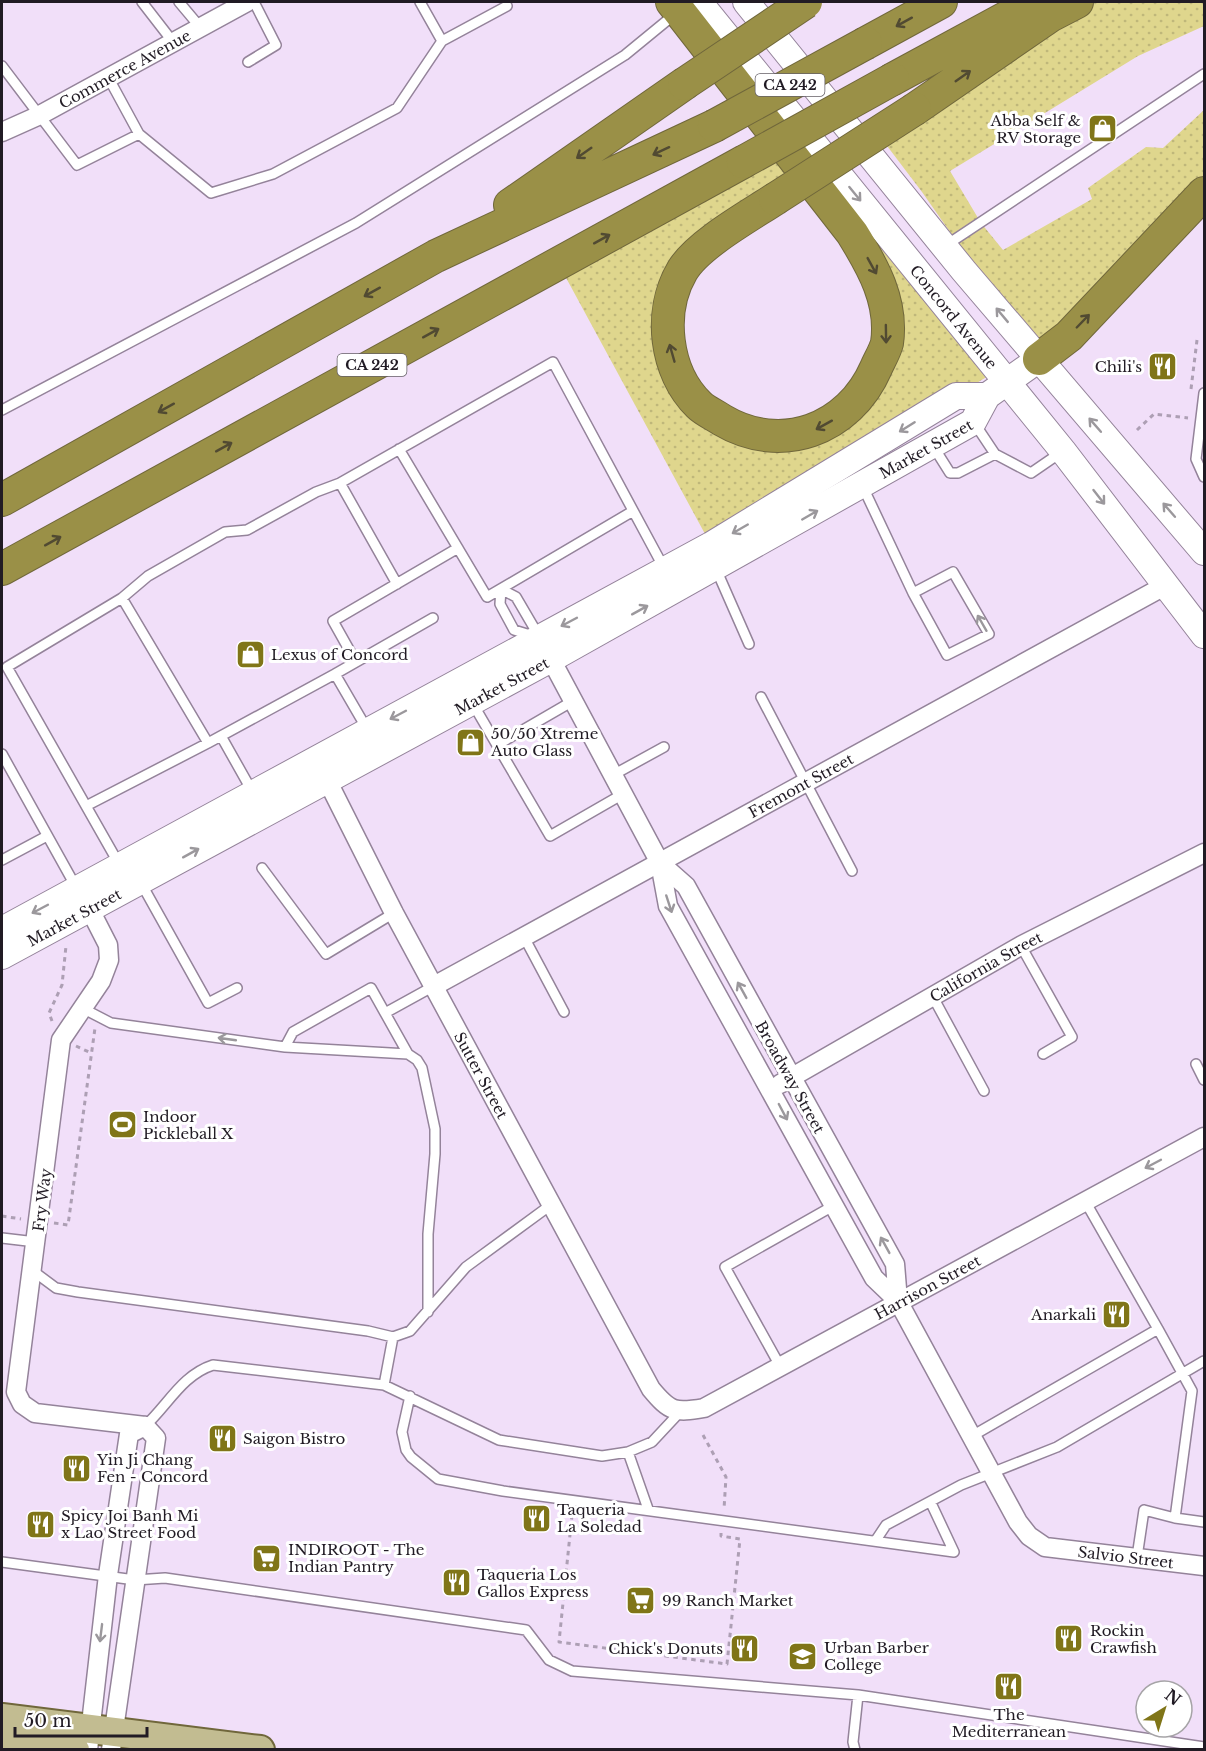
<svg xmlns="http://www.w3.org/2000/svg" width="1206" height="1751" font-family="'Libre Baskerville',serif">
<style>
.grass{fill:url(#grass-dots);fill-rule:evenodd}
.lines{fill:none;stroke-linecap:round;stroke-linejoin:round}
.lane-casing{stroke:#94839a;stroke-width:12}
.street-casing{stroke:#94839a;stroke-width:21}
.secondary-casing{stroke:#94839a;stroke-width:28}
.primary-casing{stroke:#70673b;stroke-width:32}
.highway-casing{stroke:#70673b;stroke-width:34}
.path{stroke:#ad9fb4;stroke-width:3;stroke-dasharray:4.5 4.5;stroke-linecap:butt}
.lane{stroke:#fff;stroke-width:9}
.street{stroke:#fff;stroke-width:18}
.secondary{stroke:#fff;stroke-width:26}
.primary{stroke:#c2bc91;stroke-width:28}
.highway{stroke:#9a9047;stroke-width:32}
.highway-bridge-casing{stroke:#70673b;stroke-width:34;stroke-linecap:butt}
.highway-bridge{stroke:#9a9047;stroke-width:32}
.oneway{stroke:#514a32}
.oneway2{stroke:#9b989c}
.labels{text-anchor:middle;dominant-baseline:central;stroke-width:6;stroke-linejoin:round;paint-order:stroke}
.shield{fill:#fff;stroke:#645f66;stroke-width:1.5}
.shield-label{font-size:14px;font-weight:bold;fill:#211b24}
.street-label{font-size:15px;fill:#211b24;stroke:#fff}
.poi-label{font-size:15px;fill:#211b24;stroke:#fff;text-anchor:start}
</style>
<defs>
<pattern id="grass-dots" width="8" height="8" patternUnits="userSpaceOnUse" patternTransform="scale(1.5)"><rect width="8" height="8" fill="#dfd68d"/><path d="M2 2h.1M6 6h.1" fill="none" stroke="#bfb77a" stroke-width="1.8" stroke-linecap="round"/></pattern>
</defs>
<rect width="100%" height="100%" fill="#f1dff9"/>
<path class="grass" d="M1077,2h127v24l-66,30 -188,115 31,52 22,27 89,-51 -4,-11 58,-41 17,1 41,-38v83l-165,166 -117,-167 -44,-58z
M779,142l52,21 167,207 -287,175 -153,-282zM809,178l43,55 35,111 -74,87 -114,-25 -29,-102 38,-60z"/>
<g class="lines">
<defs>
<path id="lane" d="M142,2l31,40
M179,2l21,25
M420,2l22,39
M248,62l28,-17 -22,-43
M2,66l75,99 62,-31
M108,77l31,57 72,59 62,-19 124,-66 45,-67 65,-35
M954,240l250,-166
M1204,393l-8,66 8,18
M2,410l354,-187 269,-168 50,-41
M975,424l20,30 36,19 32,-22
M933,446l17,27h8l37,-19
M399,449l88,148 146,-86
M340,483l57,101
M862,485l51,108 34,62 42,-21 -36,-62 -40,21
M716,569l33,75
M501,589l15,8 24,41 -26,-8 -14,-26z
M356,662l-23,-41 125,-73
M335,674l98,-56
M761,697l91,174
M473,704l77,132 73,-42
M367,729l-32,-55 -127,69 -86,-145 26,-22 77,-44 22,-2 69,-38 24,-9 213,-121 111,206
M221,736l31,55
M497,745l76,-44
M2,754l74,133
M613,775l51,-28
M86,806l122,-63
M2,860l45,-24
M119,864l-112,-197 115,-69
M262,868l64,86 68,-41
M141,883l67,120 29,-15
M524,937l40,75
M1021,946l51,91 -29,17
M933,997l51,94
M82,1008l29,15 174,24
M385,1013l23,41 -123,-7 8,-15 78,-44 14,25 49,-27
M408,1054l9,6 5,8 13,61v25l-7,80v78
M1196,1064l8,16
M2,1238l34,4
M33,1271l23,17 22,4 290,39 25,6
M1158,1329l34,62 -17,127
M780,1366l-55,-99 108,-61
M384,1385l9,-48 17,-6 56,-64 86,-63
M410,1396l-8,36 4,18 5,7 27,22 65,12 451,61
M145,1426c23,-21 37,-51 68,-61l171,20 115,55 103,16 26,-4 24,-10 28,-30
M972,1436l186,-107 -73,-128
M628,1452l20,57
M931,1503l23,49
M876,1540l10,-15 75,-40 96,-38 147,-86
M1137,1557l7,-47 31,8 29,4
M2,1562l133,18 30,-2 361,52 23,30 23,11 286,24 -5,47 2,8
M858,1695l346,52"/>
<g id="street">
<path id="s1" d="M2,132l38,-17 207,-113"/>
<path d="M546,650l114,213"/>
<path id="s2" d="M323,772l71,141 257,476c19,23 24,24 53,19l500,-271"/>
<path d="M85,900l23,45 1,15 -8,21 -40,59 -45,352 6,12 13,9 110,13"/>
<path id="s3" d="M434,986l734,-402"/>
<path id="s4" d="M780,1084l242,-139 182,-92"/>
<path id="s5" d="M898,1301l-3,-37 -209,-378 -26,-23 8,43 206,372 24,23 120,221 11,14 16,11 159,19"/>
<path d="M88,1750l20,-175 21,-141 16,-8 11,12 -45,312"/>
</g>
<g id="secondary">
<path id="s6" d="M699,2l364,449 141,184"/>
<path d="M746,2l218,269 240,281"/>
<path d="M2,930l709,-385 245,-149h31"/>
<path id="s7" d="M2,956l549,-297 422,-237 14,-26 52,-37"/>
</g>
<path id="primary" d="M2,1718l258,32
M2,1741l73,9"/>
<path id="highway" d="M672,2l180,231c21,34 41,69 35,110 -2,8 -8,18 -11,25 -27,62 -95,87 -154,52 -7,-5 -17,-9 -23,-15 -34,-33 -41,-93 -17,-134 15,-26 67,-55 93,-72
M866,43l75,-41
M893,79l142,-77
M915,109l135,-93 27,-14
M510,205l174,-121
M1039,359l30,-23 135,-143
M2,500l434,-244 278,-130
M2,569l741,-407"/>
</defs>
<use href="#lane" class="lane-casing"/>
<use href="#street" class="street-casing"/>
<use href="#secondary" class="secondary-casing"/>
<use href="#primary" class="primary-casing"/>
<use href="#highway" class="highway-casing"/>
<path class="path" d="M1191,389l6,-49
M1137,430l17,-16 34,4
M52,1021l-3,-8 13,-28 4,-39
M76,1046l15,7
M2,1216l19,3
M54,1223l14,2 27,-197
M703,1435l23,42 -2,32
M572,1515l-13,127 168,22 13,-125 -19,-3v-3"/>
<use href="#lane" class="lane"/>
<use href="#street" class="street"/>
<use href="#secondary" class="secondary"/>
<use href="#primary" class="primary"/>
<use href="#highway" class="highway"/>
<defs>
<path id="highway-bridge" d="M684,84l122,-82
M714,126l152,-83
M743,162l150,-83
M775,199l140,-90"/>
</defs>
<use href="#highway-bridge" class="highway-bridge-casing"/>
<use href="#highway-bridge" class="highway-bridge"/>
</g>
<defs><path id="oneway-shaft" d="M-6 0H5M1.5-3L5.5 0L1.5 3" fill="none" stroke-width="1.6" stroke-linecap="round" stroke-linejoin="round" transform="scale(1.5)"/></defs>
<g class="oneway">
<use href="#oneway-shaft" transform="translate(904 22) rotate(151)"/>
<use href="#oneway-shaft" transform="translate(963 76) rotate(-35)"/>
<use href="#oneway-shaft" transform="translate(661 151) rotate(155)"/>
<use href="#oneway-shaft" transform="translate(584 153) rotate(145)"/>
<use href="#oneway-shaft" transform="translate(602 239) rotate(-29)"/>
<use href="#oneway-shaft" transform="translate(872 266) rotate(61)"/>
<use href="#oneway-shaft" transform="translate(372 292) rotate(151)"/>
<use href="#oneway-shaft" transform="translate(1083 321) rotate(-46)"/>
<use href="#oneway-shaft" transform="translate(431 333) rotate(-29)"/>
<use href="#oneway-shaft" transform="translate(886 334) rotate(89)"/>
<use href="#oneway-shaft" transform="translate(672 353) rotate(-106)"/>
<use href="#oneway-shaft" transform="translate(166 408) rotate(151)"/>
<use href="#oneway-shaft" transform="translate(824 425) rotate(151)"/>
<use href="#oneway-shaft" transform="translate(224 447) rotate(-29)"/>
<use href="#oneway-shaft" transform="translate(53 541) rotate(-29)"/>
</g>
<g class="oneway2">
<use href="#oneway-shaft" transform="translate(855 194) rotate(51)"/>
<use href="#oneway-shaft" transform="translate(1002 315) rotate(-130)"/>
<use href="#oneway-shaft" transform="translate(1095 425) rotate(-131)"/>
<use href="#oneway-shaft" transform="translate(907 427) rotate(148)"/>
<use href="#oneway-shaft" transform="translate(1099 497) rotate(52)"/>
<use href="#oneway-shaft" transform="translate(1169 510) rotate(-131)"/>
<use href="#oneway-shaft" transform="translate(810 515) rotate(-30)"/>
<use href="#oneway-shaft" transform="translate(740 529) rotate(150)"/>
<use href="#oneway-shaft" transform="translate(640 610) rotate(-29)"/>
<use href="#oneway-shaft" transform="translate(569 622) rotate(152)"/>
<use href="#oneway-shaft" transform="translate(982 623) rotate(-120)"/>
<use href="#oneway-shaft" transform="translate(398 715) rotate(152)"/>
<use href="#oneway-shaft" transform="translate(191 853) rotate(-29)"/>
<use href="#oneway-shaft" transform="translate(669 904) rotate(72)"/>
<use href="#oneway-shaft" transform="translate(40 909) rotate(152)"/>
<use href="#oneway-shaft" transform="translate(742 990) rotate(-119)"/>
<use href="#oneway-shaft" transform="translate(227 1039) rotate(-172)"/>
<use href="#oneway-shaft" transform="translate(783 1112) rotate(62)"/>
<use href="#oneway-shaft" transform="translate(1153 1164) rotate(152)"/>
<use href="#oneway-shaft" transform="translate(885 1245) rotate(-119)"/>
<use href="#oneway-shaft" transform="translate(101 1633) rotate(97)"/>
</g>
<defs>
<symbol id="shop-square" viewBox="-11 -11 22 22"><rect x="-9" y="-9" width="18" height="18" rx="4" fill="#807518" stroke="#fff"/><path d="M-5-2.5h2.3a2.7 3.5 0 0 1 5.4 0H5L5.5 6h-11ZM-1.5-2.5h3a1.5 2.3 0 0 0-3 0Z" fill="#fff"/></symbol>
<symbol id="restaurant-square" viewBox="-11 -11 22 22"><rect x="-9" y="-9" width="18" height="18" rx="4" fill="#807518" stroke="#fff"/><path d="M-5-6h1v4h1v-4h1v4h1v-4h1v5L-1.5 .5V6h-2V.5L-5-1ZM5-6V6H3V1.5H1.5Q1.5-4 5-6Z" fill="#fff"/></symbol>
<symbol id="stadium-square" viewBox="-11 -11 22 22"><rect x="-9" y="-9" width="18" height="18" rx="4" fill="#807518" stroke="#fff"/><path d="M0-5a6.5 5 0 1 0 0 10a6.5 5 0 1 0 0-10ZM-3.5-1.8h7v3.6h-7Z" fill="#fff"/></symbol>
<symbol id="supermarket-square" viewBox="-11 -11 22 22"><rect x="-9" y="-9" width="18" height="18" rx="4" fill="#807518" stroke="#fff"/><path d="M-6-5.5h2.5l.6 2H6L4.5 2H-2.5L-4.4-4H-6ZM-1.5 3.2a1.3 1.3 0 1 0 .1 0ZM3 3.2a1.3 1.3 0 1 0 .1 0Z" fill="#fff"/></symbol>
<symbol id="school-square" viewBox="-11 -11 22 22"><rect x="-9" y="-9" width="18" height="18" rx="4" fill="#807518" stroke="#fff"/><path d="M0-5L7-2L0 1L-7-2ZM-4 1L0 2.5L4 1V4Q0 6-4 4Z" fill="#fff"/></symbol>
</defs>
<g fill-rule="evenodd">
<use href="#shop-square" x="1086" y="112" width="33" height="33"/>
<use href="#restaurant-square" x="1146" y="350" width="33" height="33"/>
<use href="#shop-square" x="234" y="638" width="33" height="33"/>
<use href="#shop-square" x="454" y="726" width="33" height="33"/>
<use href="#stadium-square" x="106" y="1108" width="33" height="33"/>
<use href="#restaurant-square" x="1100" y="1298" width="33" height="33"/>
<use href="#restaurant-square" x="206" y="1422" width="33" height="33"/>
<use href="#restaurant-square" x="60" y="1452" width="33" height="33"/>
<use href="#restaurant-square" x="520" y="1502" width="33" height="33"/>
<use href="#restaurant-square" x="24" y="1508" width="33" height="33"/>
<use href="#supermarket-square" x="250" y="1542" width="33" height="33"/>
<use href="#restaurant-square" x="440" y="1566" width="33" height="33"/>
<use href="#supermarket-square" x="624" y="1584" width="33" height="33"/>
<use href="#restaurant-square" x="1052" y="1622" width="33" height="33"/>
<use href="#restaurant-square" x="728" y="1632" width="33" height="33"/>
<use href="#school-square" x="786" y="1640" width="33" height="33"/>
<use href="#restaurant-square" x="992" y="1670" width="33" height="33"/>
</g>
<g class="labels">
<g class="shield">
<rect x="755.5" y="74" width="69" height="22" rx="4.5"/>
<rect x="337.5" y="354" width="69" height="22" rx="4.5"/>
</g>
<g class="shield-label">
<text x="790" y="85">CA 242</text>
<text x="372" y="365">CA 242</text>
</g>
<g class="street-label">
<text stroke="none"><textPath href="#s1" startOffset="138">Commerce Avenue</textPath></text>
<text stroke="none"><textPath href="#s6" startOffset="405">Concord Avenue</textPath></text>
<text stroke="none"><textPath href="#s7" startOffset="1054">Market Street</textPath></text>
<text stroke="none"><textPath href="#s7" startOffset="568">Market Street</textPath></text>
<text stroke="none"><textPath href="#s3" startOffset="418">Fremont Street</textPath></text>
<text stroke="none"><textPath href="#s7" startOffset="82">Market Street</textPath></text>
<text stroke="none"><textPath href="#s4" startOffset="237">California Street</textPath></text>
<text stroke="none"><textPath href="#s2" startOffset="342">Sutter Street</textPath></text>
<text transform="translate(790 1077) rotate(61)">Broadway Street</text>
<text transform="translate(42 1200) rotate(-83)">Fry Way</text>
<text stroke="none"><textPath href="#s2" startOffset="1014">Harrison Street</textPath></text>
<text stroke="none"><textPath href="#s5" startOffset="1376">Salvio Street</textPath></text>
</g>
<g class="poi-label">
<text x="1081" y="120" text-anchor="end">Abba Self &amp;<tspan x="1081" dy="17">RV Storage</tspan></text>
<text x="1142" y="366" text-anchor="end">Chili's</text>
<text x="271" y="654">Lexus of Concord</text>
<text x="491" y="733">50/50 Xtreme<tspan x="491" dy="17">Auto Glass</tspan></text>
<text x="143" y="1116">Indoor<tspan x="143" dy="17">Pickleball X</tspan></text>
<text x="1096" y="1314" text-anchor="end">Anarkali</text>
<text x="243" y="1438">Saigon Bistro</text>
<text x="97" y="1459">Yin Ji Chang<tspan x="97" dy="17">Fen - Concord</tspan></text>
<text x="557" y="1509">Taqueria<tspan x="557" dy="17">La Soledad</tspan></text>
<text x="61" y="1515">Spicy Joi Banh Mi<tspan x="61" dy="17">x Lao Street Food</tspan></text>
<text x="288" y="1549">INDIROOT - The<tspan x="288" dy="17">Indian Pantry</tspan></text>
<text x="477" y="1574">Taqueria Los<tspan x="477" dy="17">Gallos Express</tspan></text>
<text x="662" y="1600">99 Ranch Market</text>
<text x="1090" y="1630">Rockin<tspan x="1090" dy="17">Crawfish</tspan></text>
<text x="824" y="1647">Urban Barber<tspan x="824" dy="17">College</tspan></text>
<text x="723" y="1648" text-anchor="end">Chick's Donuts</text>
<text x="1009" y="1714" text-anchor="middle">The<tspan x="1009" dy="17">Mediterranean</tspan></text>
</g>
</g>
<rect width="1206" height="1751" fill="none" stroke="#211b24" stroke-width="6"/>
<g transform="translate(1164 1709) rotate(38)"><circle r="28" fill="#ffffff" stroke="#a6a4a7" stroke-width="1.5"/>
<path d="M0-4.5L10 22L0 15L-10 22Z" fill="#807518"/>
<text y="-9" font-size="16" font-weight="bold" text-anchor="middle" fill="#211b24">N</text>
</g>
<path d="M15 1727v9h132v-9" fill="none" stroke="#211b24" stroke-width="3"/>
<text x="24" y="1727" font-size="18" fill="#211b24" stroke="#ffffff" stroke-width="4.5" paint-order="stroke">50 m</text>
</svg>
